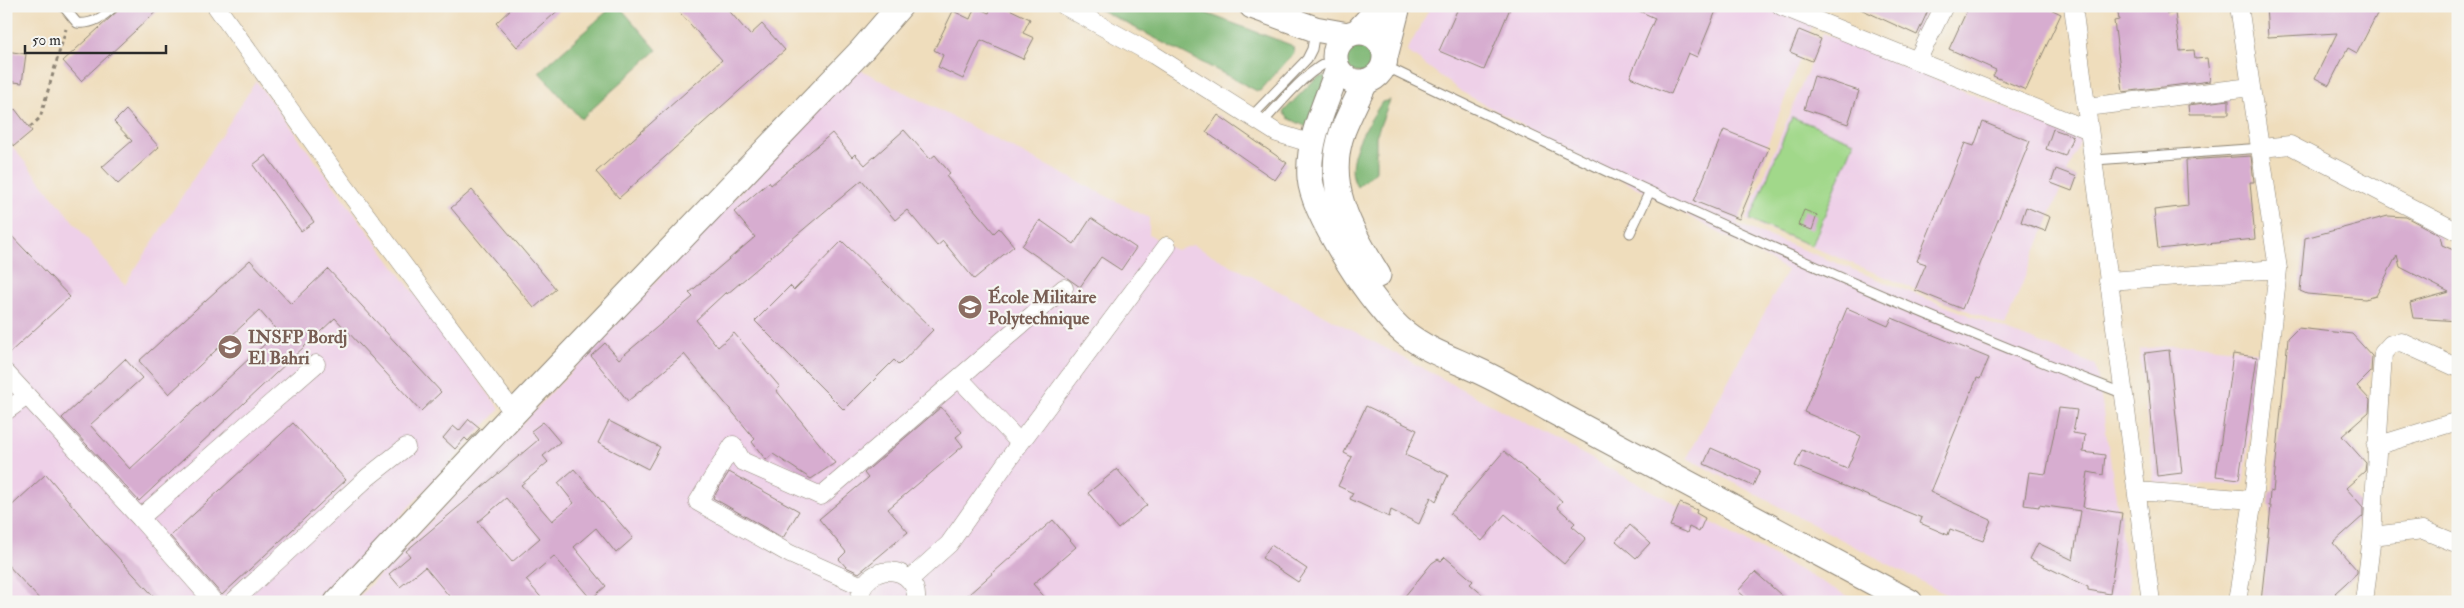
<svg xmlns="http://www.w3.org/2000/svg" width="2464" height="608" font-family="'IM FELL Double Pica',serif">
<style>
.built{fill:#eed0e8}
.green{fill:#a1d88a;stroke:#66825a}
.forest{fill:#80b876;stroke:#567250}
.building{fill:#d7add0;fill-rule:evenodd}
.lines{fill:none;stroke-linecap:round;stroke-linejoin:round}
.service-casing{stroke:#8d8474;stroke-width:11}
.minor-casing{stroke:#8d8474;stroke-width:19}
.secondary-casing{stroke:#8d8474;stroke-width:27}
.path{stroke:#8d8474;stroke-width:3;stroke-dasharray:4 4;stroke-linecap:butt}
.service{stroke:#fff;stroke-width:9}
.minor{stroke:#fff;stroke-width:18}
.secondary{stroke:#fff;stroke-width:25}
.labels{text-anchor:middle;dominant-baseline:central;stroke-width:4.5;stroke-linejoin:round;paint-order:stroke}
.education-label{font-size:18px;font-weight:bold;fill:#785e54;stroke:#f6f6f2;text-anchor:start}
</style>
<rect width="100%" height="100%" fill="#f6f6f2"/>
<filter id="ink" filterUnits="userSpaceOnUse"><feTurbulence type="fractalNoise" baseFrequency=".02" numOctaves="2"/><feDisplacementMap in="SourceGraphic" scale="10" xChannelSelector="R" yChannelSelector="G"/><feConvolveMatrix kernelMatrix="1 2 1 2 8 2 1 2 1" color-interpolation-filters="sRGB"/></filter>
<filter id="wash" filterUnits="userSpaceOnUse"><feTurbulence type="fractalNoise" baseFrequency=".0096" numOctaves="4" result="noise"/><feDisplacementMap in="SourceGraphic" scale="20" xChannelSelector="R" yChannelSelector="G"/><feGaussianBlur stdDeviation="1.12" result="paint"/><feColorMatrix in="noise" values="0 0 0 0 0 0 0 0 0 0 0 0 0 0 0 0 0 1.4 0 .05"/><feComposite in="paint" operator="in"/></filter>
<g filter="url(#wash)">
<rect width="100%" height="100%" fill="#efddbc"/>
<path class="built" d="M1431,6h389l-83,218 359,141 34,226 -9,11h-161l-273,-144 100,-188 -325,-178 -55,-41z
M1823,33l258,106 -76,187 -259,-106z
M857,68l292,150v16l18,12 10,4 16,-5 666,357h-1505z
M256,81l244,328 -179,193h-315v-463l119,146z
M2190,344l71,8 -18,133 -89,-2 -15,-134z"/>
<path class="green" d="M1792,117l62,25 -42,104 -62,-26z"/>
<path class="forest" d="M613,6h6l38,44 -76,69 -42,-47z
M1093,6h94l104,39 2,2 1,6 -34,38h-3z
M1344 57a16 16 0 1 1 32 0a16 16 0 1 1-32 0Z
M1319,77h7l-15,52 -23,-11 -5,-6 29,-30z
M1390,100l-14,36v35l-19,16c-16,-26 11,-63 25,-85z"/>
<g id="blocks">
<path class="building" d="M123,6h39l-81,75 -18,-20z
M514,6h49l-46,41 -21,-24z
M674,6h51l25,29 12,-11 23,26 -166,148 -23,-26 126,-112z
M992,6h11l27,13 -7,14 11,5 -11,21 -42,-19 -18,39 -25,-12 5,-12 -9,-5 19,-39 17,8 5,-12 14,6z
M1459,6h52l-27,64 -45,-19z
M1628,6h90l-21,51 -9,-4 -17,41 -41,-17 25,-59z
M1854,6h76l-13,29z
M1969,6h75l17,8 -35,76 -33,-14 3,-6 -47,-21z
M2117,6h49l1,8 8,-1 5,38 14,-1 1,9 12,-1 3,23 -87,11 -9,-71 5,-1z
M2266,6h115l-24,47 -9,-5 -19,37 -14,-7 22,-45 -69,4z
M1799,30l22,9 -9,22 -22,-9z
M6,51l20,3 -4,29 -16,-2z
M1814,76l45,15 -11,33 -44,-15z
M2229,100v14h-40l-1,-9z
M15,109l17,22 -18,15 -8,-9v-21z
M126,110l33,37 -41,37 -16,-17 30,-26 -18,-19z
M1218,115l69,48 -12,17 -69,-48z
M1983,122l47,19 -68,168 -47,-19 11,-26 -9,-3 48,-118 9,3z
M2053,129l20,7 -8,20 -19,-7z
M904,130l26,29 5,-4 15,18 -4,3 48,57 5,-5 15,18 -40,33 -31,-38 -6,5 -30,-36 -12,10 -33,-40 -135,114 -1,-2 -30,28 22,27 16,-14 46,54 -4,3 59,73 -24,16 -38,-25 -7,6 -14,-18 3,-3 -71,-85 -56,47 -37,-45 14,-13 14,16 74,-62 -4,-4 66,-56 -21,-25 35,-30 2,3 61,-52 20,24 3,-3 10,11z
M1724,130l45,18 -30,71 -45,-18z
M266,155l48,67 -13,9 -48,-66z
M2251,156l3,26h-4l5,57 -97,10 -4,-39 34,-4 -2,-46z
M2056,169l21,8 -5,14 -21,-8z
M472,190l84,99 -22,19 -83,-100z
M2026,207l24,10 -5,14 -24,-9z
M1804,210l13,5 -5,15 -14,-5z
M2388,216l18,1 34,18 2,10 16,7v69l-45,-3 -3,-15 39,-11 -49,-25 -3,-12 -21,41 -11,3 -58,-5 -7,-3 5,-53z
M1091,218l45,30 -15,22 -20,-13 -21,30 -58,-41 18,-26 34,24z
M6,230l64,67 -64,59z
M842,241l91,89 -34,35 -5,-5 -50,50 -89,-89 35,-35 4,4z
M250,260l41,44 37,-35 113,123 -20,19 -86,-93 -196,183 -77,-83 63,-59 17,19 -52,47 40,44 148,-137 -19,-22 -90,84 -30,-33z
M1847,308l41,18 4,-8 97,40 -9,21 -3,-1 -47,114 61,28 -8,21 -33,-12 -2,6 -28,-12 2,-5 -127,-52 7,-16 45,19 14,-33 -57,-24z
M2298,328l54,6 20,22 -1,16 -14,14 13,14 -1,12 -27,24 24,27 -1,8 -19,17 17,19v9l-30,27 24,27v3l-22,20 8,9h-82l10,-96h-2l1,-15 3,1 15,-154z
M2169,350l13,123 -25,3 -12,-123z
M2233,354l24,3 -18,122 -23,-3z
M1366,406l51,24 -12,25 43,20 -12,26 -5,-4 -12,27 -28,-14 -2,7 -39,-18 3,-6 -15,-7 14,-29 -8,-4z
M941,407l21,25 -6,5 7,9 -75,63 20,23 -49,41 -13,-6 -7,-8 7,-7 -27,-33 49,-41 -4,-5z
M2059,408l18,2 -4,23 12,2 -2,17 22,3 -2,20 -15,-3 -5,35 39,6 -12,81 -22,-4v-3l-58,-28 8,-16 35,17 8,-49 -42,-6v2l-15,-2 5,-33 17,2z
M469,419l11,9 -12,13 -3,-3 -10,11 -12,-11 10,-12 6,5z
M609,421l51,26 -12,22 -50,-26z
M543,422l17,20 -17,14 5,6 -27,23 31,36 22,-18 -16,-20 16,-14 59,69 -17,15 -20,-25 -22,19 32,39 -15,13 -37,-43 -28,24 19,22h-91l-29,-35 -25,20 -11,-13 21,-18 -4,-5 132,-111 -7,-9zM506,498l34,40 -28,24 -34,-40z
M293,423l53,57 -124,115 -52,-59z
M1711,448l49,22 -7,16 -49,-22z
M1504,451l58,50 -5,6 18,16 -3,3 14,12 -22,26 -59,-50 -23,27 -32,-27z
M1117,469l30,36 -29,24 -30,-36z
M729,472l70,39 -16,27 -70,-40z
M46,474l52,62 61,66h-117l-36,-39v-52z
M1680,503l17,7 -1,3 9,5 -6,14 -10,-5 -2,6 -17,-7z
M1053,520l23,27 -43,37 16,18h-89z
M1630,525l20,18 -14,15 -20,-17z
M1271,545l36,24 -9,13 -36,-24z
M1445,557l28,24 -3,3 21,18h-91l32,-39 6,-4 3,2z
M1755,572l34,30h-38l-13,-11z"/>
</g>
</g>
<g filter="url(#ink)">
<use href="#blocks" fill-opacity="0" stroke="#8d8474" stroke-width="1"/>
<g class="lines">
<defs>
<path id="service" d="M63,6l14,17c16,2 27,-7 38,-17
M1383,65c243,117 487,232 739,328
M1252,116l55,-57 5,-10 3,-18
M1262,123c20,-21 46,-55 73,-64
M2095,160l167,-12
M1630,233l19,-40"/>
<path id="minor" d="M216,6l127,178 171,229
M1065,6l89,49 123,78 36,11
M1781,6l308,124
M2073,6l78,596
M1917,61l27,-55
M2086,107l165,-20
M2262,148l28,-3 168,87
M2108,281l170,-12
M6,373l134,145 74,84
M959,378l61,65
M6,411l21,-15
M2376,446l82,-25
M2137,491l116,9
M140,518l176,-154
M2372,536l51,-6 35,14
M909,580l40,-36 71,-101 147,-197
M862,586l-72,-32 -92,-52 35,-57 9,16 79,35 243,-208
M233,602l135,-125 38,-30
M859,602c4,-44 61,-38 57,0
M2237,602l16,-102 25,-231 -39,-263
M2364,602l8,-66 11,-183 8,-9 10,-2 57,26"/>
<path id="secondary" d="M1252,6l63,23 33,6
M1357,32l24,-26
M1335 57a25 25 0 1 1 50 0a25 25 0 1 1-50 0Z
M1385,57l13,-51
M1338,69c-12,34 -31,71 -28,109 3,37 65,132 95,155 20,16 42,24 65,34 28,12 55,28 81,43 120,64 240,128 359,192
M1366,81c-8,16 -16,32 -23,49 -20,54 7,100 35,145
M337,602l177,-189 347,-362 39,-45"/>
</defs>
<use href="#service" class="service-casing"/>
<use href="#minor" class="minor-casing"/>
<use href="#secondary" class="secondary-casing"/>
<path class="path" d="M30,127l10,-9 26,-89"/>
<use href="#service" class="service"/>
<use href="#minor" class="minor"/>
<use href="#secondary" class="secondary"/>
</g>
</g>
<defs>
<symbol id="university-disc" viewBox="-11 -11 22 22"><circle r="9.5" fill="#8d6e63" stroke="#f6f6f2"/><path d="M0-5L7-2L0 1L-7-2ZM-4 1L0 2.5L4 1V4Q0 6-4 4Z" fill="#fff"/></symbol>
</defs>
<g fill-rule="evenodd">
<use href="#university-disc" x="956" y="293" width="28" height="28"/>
<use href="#university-disc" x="216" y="333" width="28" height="28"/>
</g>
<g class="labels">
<g class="education-label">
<text x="988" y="297">École Militaire<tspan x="988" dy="21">Polytechnique</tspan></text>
<text x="248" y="337">INSFP Bordj<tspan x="248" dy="21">El Bahri</tspan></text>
</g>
</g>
<rect width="2464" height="608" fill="none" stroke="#f6f6f2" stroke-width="25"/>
<path d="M25 45v8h141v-8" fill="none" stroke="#2b2b2b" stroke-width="2.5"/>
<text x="32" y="45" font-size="15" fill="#2b2b2b" stroke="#f6f6f2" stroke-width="4" paint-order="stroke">50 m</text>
</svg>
